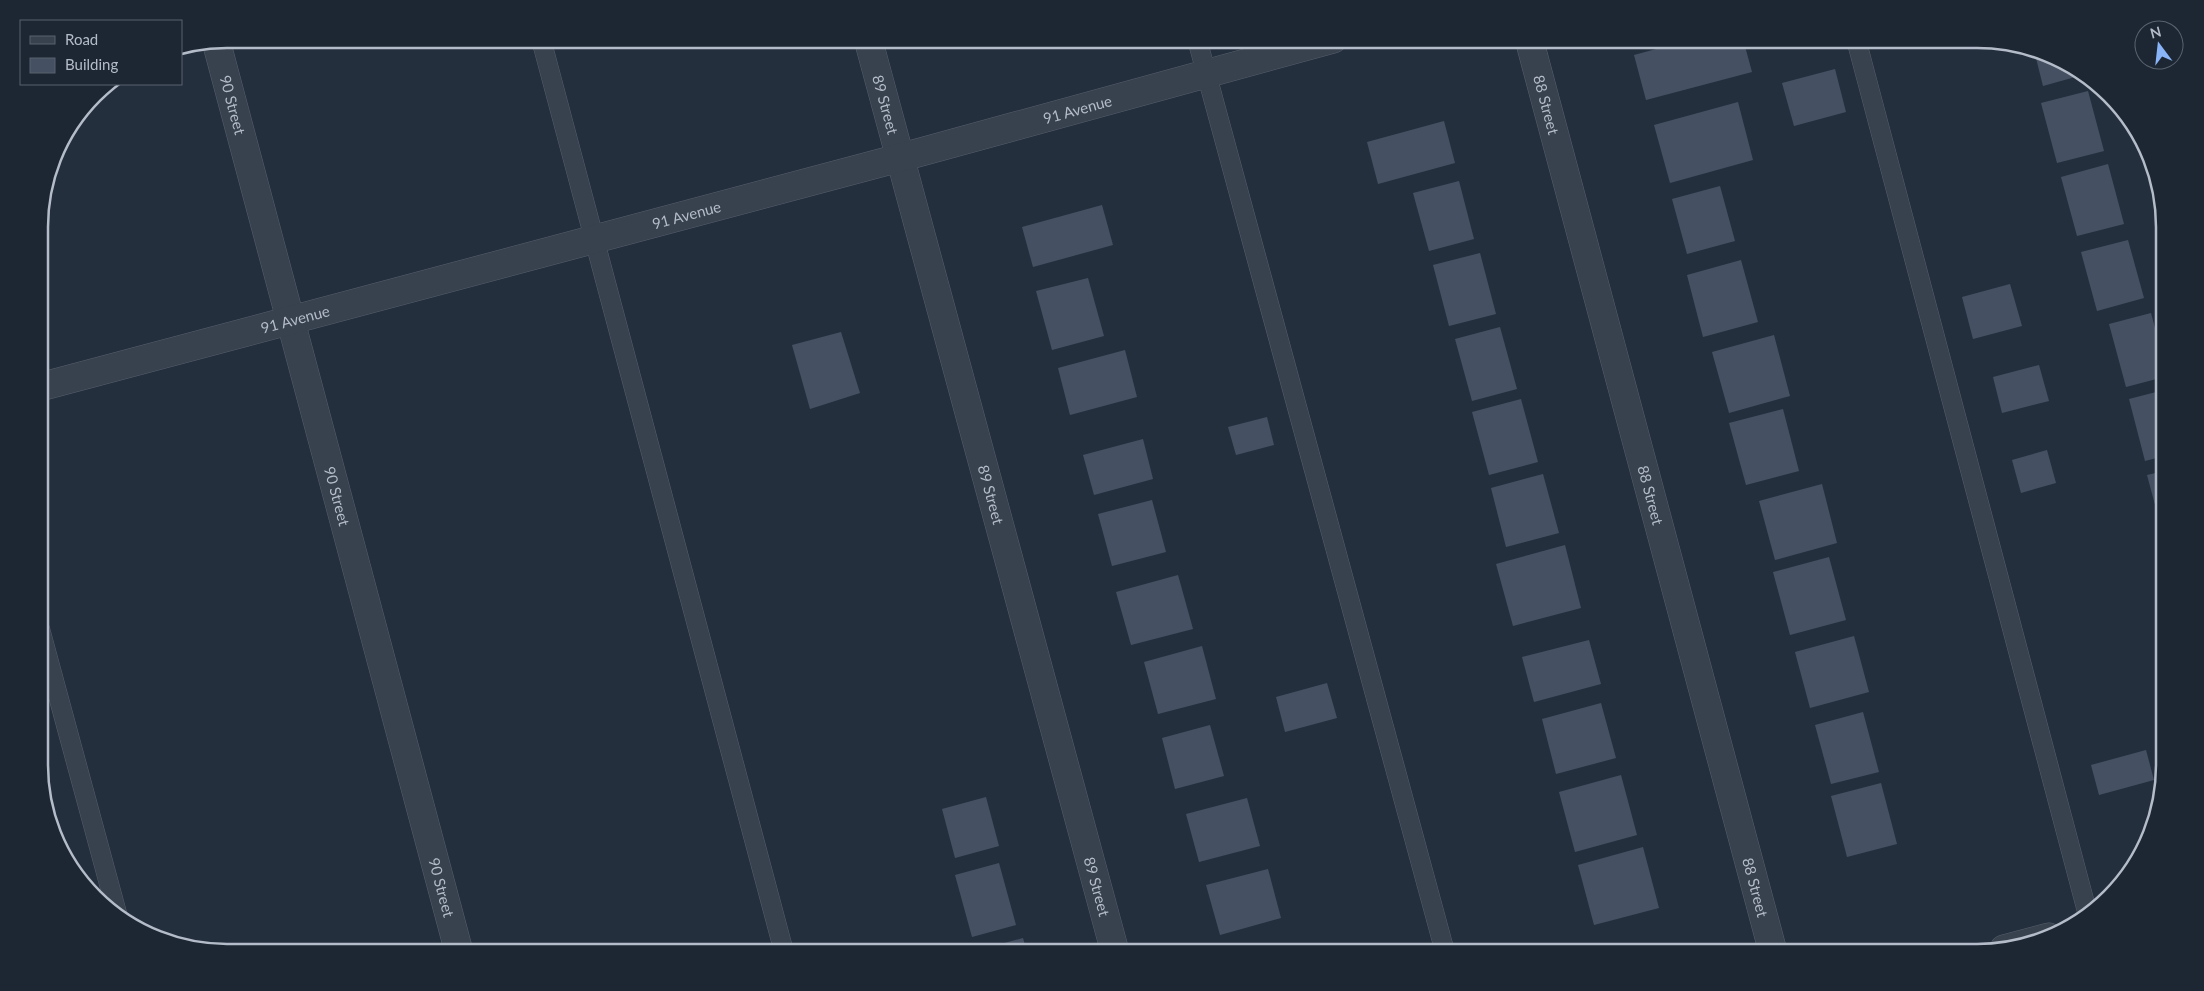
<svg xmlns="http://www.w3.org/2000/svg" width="2204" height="991" font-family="Lato,sans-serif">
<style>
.building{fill:#455162}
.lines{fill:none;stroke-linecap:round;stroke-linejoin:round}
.lane-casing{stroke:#565f6c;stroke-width:20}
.street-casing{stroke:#565f6c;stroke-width:29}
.lane{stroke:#38414e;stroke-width:19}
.street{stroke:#38414e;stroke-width:28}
.labels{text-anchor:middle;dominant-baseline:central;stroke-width:5;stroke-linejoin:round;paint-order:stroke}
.street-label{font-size:15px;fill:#b4bcc9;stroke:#1d2633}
.rim{fill:none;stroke:#b4bcc9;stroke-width:2.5}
</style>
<rect width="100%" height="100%" fill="#242f3e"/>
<path class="building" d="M1693,39h50l9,33 -106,28 -12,-45z
M2034,50l15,3 37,21 -43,12z
M1835,69l11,43 -52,14 -12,-43z
M2088,91l16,60 -47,12 -16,-60z
M1738,102l15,58 -83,23 -16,-58z
M1444,121l11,42 -77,21 -11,-42z
M2108,164l16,60 -47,12 -16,-59z
M1459,181l15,58 -45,12 -16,-58z
M1720,186l15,55 -48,13 -15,-55z
M1102,205l11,40 -80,22 -11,-40z
M2128,240l16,58 -47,13 -16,-59z
M1480,253l16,61 -47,12 -16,-61z
M1741,260l17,62 -55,15 -16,-62z
M1088,278l16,58 -52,14 -16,-59z
M2010,284l12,42 -49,13 -11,-42z
M2151,313l13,49v15l-38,10 -17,-63z
M1500,327l17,62 -45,12 -17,-62z
M841,332l19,61 -50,16 -18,-64z
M1774,335l16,61 -61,17 -17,-61z
M1125,350l12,47 -67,18 -12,-47z
M2039,365l10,36 -47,12 -9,-36z
M2164,390v66l-19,5 -16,-62z
M1521,399l17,63 -49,13 -17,-63z
M1783,409l16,62 -53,14 -17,-62z
M1267,417l7,28 -38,10 -8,-28z
M1143,439l10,40 -59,16 -11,-40z
M2047,450l9,33 -35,10 -9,-33z
M2164,471l1,59 -3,1 -15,-56z
M1543,474l16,59 -53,14 -15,-59z
M1822,484l15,59 -62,17 -16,-59z
M1152,500l14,52 -54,14 -14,-52z
M1565,545l16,63 -68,18 -17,-62z
M1829,557l17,63 -56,15 -17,-63z
M1178,575l15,54 -62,16 -15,-53z
M1854,636l15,56 -59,16 -15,-56z
M1589,640l12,44 -67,18 -12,-45z
M1202,646l14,53 -58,15 -14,-52z
M1327,683l10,35 -52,14 -9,-35z
M1601,703l15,55 -60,16 -14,-55z
M1863,712l16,60 -48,12 -16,-59z
M1210,725l14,51 -49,13 -13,-51z
M2146,750l8,30 -55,15 -8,-30z
M1621,775l16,60 -62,17 -16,-60z
M1881,783l16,61 -50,13 -16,-61z
M986,797l13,49 -44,12 -13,-49z
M1247,798l13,48 -61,16 -13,-48z
M1643,847l16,61 -65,17 -16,-60z
M999,863l17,62 -44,12 -17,-62z
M1268,869l13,49 -61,17 -14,-50z
M1023,938l4,14h-47l-1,-2z"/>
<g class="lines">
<defs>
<path id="lane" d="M541,39l243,913
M1197,39l248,913
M1856,39l232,876
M40,629l78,288"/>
<g id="street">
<path id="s1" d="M868,39l247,913"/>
<path id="s2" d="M1529,39l244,913"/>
<path id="s3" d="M216,41l243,911"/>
<path id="s4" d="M40,387l859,-229 434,-119"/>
<path d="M2004,949l45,-12"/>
</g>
</defs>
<use href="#lane" class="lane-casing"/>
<use href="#street" class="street-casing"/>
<use href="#lane" class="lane"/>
<use href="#street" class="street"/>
</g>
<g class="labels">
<g class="street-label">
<text stroke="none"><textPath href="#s2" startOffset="68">88 Street</textPath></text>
<text stroke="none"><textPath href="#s3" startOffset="66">90 Street</textPath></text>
<text stroke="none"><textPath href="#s1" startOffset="68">89 Street</textPath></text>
<text stroke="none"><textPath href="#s4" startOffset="1074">91 Avenue</textPath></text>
<text stroke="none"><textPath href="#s4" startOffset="669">91 Avenue</textPath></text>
<text stroke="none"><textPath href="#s4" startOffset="264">91 Avenue</textPath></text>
<text stroke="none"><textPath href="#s2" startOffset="472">88 Street</textPath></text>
<text stroke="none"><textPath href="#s1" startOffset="472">89 Street</textPath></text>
<text stroke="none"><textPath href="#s3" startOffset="471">90 Street</textPath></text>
<text stroke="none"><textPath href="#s1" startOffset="878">89 Street</textPath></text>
<text stroke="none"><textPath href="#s2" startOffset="878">88 Street</textPath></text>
<text stroke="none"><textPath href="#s3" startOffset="876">90 Street</textPath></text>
</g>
</g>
<path d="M0 0H2204V991H0ZM227 48H1977A179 179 0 0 1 2156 227V765A179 179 0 0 1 1977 944H227A179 179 0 0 1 48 765V227A179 179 0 0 1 227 48Z" fill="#1d2633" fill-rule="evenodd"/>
<path class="rim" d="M227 48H1977A179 179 0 0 1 2156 227V765A179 179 0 0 1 1977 944H227A179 179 0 0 1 48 765V227A179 179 0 0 1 227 48Z"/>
<rect x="20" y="20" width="162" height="65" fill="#1d2633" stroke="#59626f"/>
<rect x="30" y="36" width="25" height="8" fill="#38414e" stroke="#59626f"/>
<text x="65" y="45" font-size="15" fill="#b4bcc9">Road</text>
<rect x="30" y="58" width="25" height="15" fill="#455162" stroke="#59626f"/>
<text x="65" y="70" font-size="15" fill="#b4bcc9">Building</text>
<g transform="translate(2159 45) rotate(345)"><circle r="24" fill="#1d2633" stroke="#59626f"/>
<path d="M0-4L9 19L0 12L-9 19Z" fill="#8ab4f8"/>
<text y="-8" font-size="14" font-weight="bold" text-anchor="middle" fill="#b4bcc9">N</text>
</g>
</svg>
